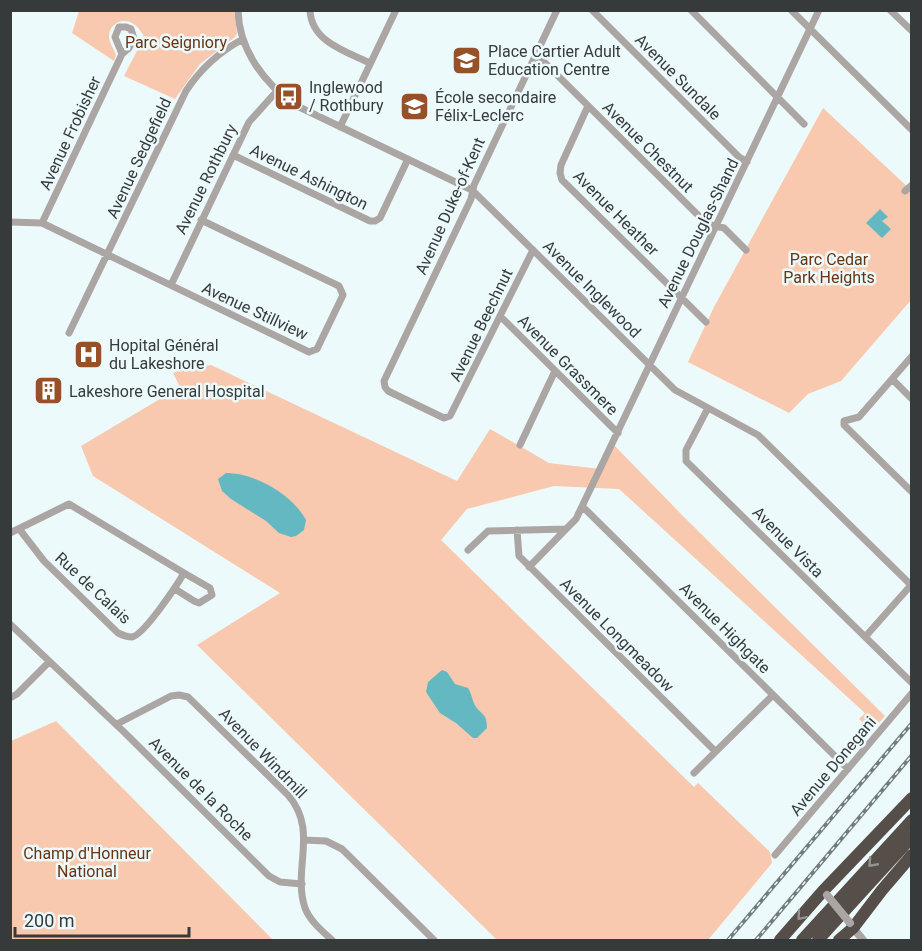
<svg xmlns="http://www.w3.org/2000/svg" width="922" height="951" font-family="Roboto,sans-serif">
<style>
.green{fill:#f9c9af}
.water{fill:#64b8c2}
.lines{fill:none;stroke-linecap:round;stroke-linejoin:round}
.minor{stroke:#aba6a4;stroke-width:7}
.tertiary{stroke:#aba6a4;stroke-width:8}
.motorway{stroke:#564e49;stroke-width:12}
.rail-casing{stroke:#737b7c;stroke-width:4}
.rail{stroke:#edfafb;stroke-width:1.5;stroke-dasharray:4.5;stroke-linecap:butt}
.tertiary-bridge{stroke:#aba6a4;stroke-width:8}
.oneway{stroke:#929390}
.labels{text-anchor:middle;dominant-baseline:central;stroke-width:5;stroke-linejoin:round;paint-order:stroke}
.park-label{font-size:16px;fill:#6a3311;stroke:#edfafb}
.poi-label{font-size:16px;fill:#363a3b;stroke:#edfafb;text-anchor:start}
.street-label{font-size:16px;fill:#363a3b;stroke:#edfafb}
</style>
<rect width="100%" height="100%" fill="#edfafb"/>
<path class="green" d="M234,10l3,24 -2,3 -35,27 -25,35 -51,-23 20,-39c-2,-4 -5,-9 -9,-12 -10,-9 -26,-2 -26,11 0,7 5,13 7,19l-2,6 -42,-28 7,-22z
M823,108l88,82v110l-70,81 -33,13 -19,19 -101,-51 26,-55z
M211,365l246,116 33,-52 59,34 51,6 13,-25 69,71 203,201 -13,15 -13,-12 6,-6 -246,-224 -65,-3 -87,23 -26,31 253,247 4,-4 72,69 2,11 -64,77h-211l-300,-295 83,-52 -187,-117 -12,-30 99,-59 -7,-14 12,-5z
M56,721l217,219h-262v-199z"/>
<path class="water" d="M880,209l8,8 -6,4 9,8 -9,9 -16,-15z
M226,473c29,0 66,21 80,47l-2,10 -8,6 -5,1 -12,-4 -13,-12 -35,-22 -9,-8 -4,-12z
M442,670l5,2 8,12 13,4c4,6 4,13 8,19 7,9 11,7 11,21l-10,10h-4l-17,-15 -16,-10 -14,-21 2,-10z"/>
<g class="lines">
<path class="minor" d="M238,10c1,40 26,73 57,95l177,85 203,200 83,45 153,150
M310,10c1,32 37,42 60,53
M592,10l147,147 8,5
M691,10l113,114
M791,10l121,120
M890,10l22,21
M536,54l171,170 17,4 22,22
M588,106l-27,59 -1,8 2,7 144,142
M340,127l56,-117
M233,155l137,66h5l5,-3 28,-59
M905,191l7,-6
M10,222l32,1 267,129 8,-3 26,-54 -4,-9 -138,-66
M42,223l80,-169 7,-6 5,-9 -3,-10 -5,-2h-7l-4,10 7,17
M533,250l-83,166 -6,2 -56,-27 -3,-4 -1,-6 87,-182 3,-14 83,-175
M171,285l78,-163 27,-30
M500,316l118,117
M69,333l117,-242c15,-23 33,-39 57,-52
M912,356l-53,61 -15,4v4l68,67
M892,379l20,20
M708,408l-22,42v11l226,222
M520,445l35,-74
M583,507l265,262
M517,530l2,26 196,195
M10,533l59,-29 115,69c-7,12 -40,62 -52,64 -5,0 -10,-2 -14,-4l-74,-72 -24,-31
M468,550l20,-19 78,-2 10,-10 243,-509
M529,567l37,-38
M175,589l19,12 5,2 13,-8 -2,-7 -26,-15
M10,624l114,108 145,144 11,6 22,2
M865,637l47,-53
M10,698l7,-4 32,-32
M117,724l54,-28 8,-1 9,2 100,98c31,35 4,74 17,113 5,13 17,23 27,32
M694,773l79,-78
M304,840l22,1 16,8 92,91
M775,855l137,-162"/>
<path class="tertiary" d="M850,924l13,16"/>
<path class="motorway" d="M780,940l43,-49 89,-93
M802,940l110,-120
M818,940l94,-103
M839,940l14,-12 29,-38 30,-35"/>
<defs>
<path id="rail" d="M728,940l184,-217
M756,940l156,-185"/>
</defs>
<use href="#rail" class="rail-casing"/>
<use href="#rail" class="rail"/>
<path class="tertiary-bridge" d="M827,895l23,28"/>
</g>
<defs><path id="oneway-chevron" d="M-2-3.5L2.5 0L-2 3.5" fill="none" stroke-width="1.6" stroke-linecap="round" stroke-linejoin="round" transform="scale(1.5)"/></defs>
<g class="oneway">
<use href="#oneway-chevron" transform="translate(872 863) rotate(132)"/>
<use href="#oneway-chevron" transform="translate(801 916) rotate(131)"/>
</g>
<defs>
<symbol id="school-square" viewBox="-11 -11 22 22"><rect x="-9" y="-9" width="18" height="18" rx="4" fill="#965128" stroke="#edfafb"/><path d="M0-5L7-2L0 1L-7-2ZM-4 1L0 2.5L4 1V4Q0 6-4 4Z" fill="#fff"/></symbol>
<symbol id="bus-square" viewBox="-11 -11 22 22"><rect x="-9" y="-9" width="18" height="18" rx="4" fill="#965128" stroke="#edfafb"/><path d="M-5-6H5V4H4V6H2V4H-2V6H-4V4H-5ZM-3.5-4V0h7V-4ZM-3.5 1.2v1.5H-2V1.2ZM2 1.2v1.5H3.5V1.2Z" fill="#fff"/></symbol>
<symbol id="hospital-square" viewBox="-11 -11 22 22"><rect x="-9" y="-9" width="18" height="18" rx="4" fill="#965128" stroke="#edfafb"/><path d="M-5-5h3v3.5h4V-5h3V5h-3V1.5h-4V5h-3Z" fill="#fff"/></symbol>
<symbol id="building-square" viewBox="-11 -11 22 22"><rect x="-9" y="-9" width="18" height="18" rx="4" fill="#965128" stroke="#edfafb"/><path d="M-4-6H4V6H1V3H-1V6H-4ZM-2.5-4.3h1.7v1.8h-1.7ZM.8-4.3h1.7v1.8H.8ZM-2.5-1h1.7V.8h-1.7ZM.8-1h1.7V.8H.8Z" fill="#fff"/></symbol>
</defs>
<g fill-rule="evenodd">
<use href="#school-square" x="450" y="44" width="33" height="33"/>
<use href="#bus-square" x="272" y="80" width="33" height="33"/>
<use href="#school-square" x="398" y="90" width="33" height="33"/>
<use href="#hospital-square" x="72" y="338" width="33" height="33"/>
<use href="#building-square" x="32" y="374" width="33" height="33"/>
</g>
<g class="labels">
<g class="park-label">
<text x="176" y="42">Parc Seigniory</text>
<text x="829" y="259">Parc Cedar<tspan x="829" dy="18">Park Heights</tspan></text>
<text x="87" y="853">Champ d'Honneur<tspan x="87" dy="18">National</tspan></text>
</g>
<g class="poi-label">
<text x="488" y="51">Place Cartier Adult<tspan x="488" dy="18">Education Centre</tspan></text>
<text x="309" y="87">Inglewood<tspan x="309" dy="18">/ Rothbury</tspan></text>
<text x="435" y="97">École secondaire<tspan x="435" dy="18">Félix-Leclerc</tspan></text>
<text x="109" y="345">Hopital Général<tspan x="109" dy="18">du Lakeshore</tspan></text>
<text x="69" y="391">Lakeshore General Hospital</text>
</g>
<g class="street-label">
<text transform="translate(678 77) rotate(45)">Avenue Sundale</text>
<text transform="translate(70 133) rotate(-65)">Avenue Frobisher</text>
<text transform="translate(648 147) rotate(45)">Avenue Chestnut</text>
<text transform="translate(139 158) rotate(-65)">Avenue Sedgefield</text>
<text transform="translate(309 177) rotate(26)">Avenue Ashington</text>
<text transform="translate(206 179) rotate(-64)">Avenue Rothbury</text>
<text transform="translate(450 206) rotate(-66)">Avenue Duke-of-Kent</text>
<text transform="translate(616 213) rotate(45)">Avenue Heather</text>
<text transform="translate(698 233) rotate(-64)">Avenue Douglas-Shand</text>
<text transform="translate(592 289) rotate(45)">Avenue Inglewood</text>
<text transform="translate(255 311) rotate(25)">Avenue Stillview</text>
<text transform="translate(481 325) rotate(-64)">Avenue Beechnut</text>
<text transform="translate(568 365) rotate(45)">Avenue Grassmere</text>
<text transform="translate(788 542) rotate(45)">Avenue Vista</text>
<text transform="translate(93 588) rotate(43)">Rue de Calais</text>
<text transform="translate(725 628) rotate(45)">Avenue Highgate</text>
<text transform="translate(617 635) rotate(45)">Avenue Longmeadow</text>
<text transform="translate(263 753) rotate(46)">Avenue Windmill</text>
<text transform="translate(833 766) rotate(-50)">Avenue Donegani</text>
<text transform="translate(201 789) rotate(45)">Avenue de la Roche</text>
</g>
</g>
<rect width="922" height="951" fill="none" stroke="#363a3b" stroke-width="24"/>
<path d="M15 927v9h174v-9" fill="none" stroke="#363a3b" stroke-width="3"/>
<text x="24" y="927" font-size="18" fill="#363a3b" stroke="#edfafb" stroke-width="4.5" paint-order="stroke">200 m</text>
</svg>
